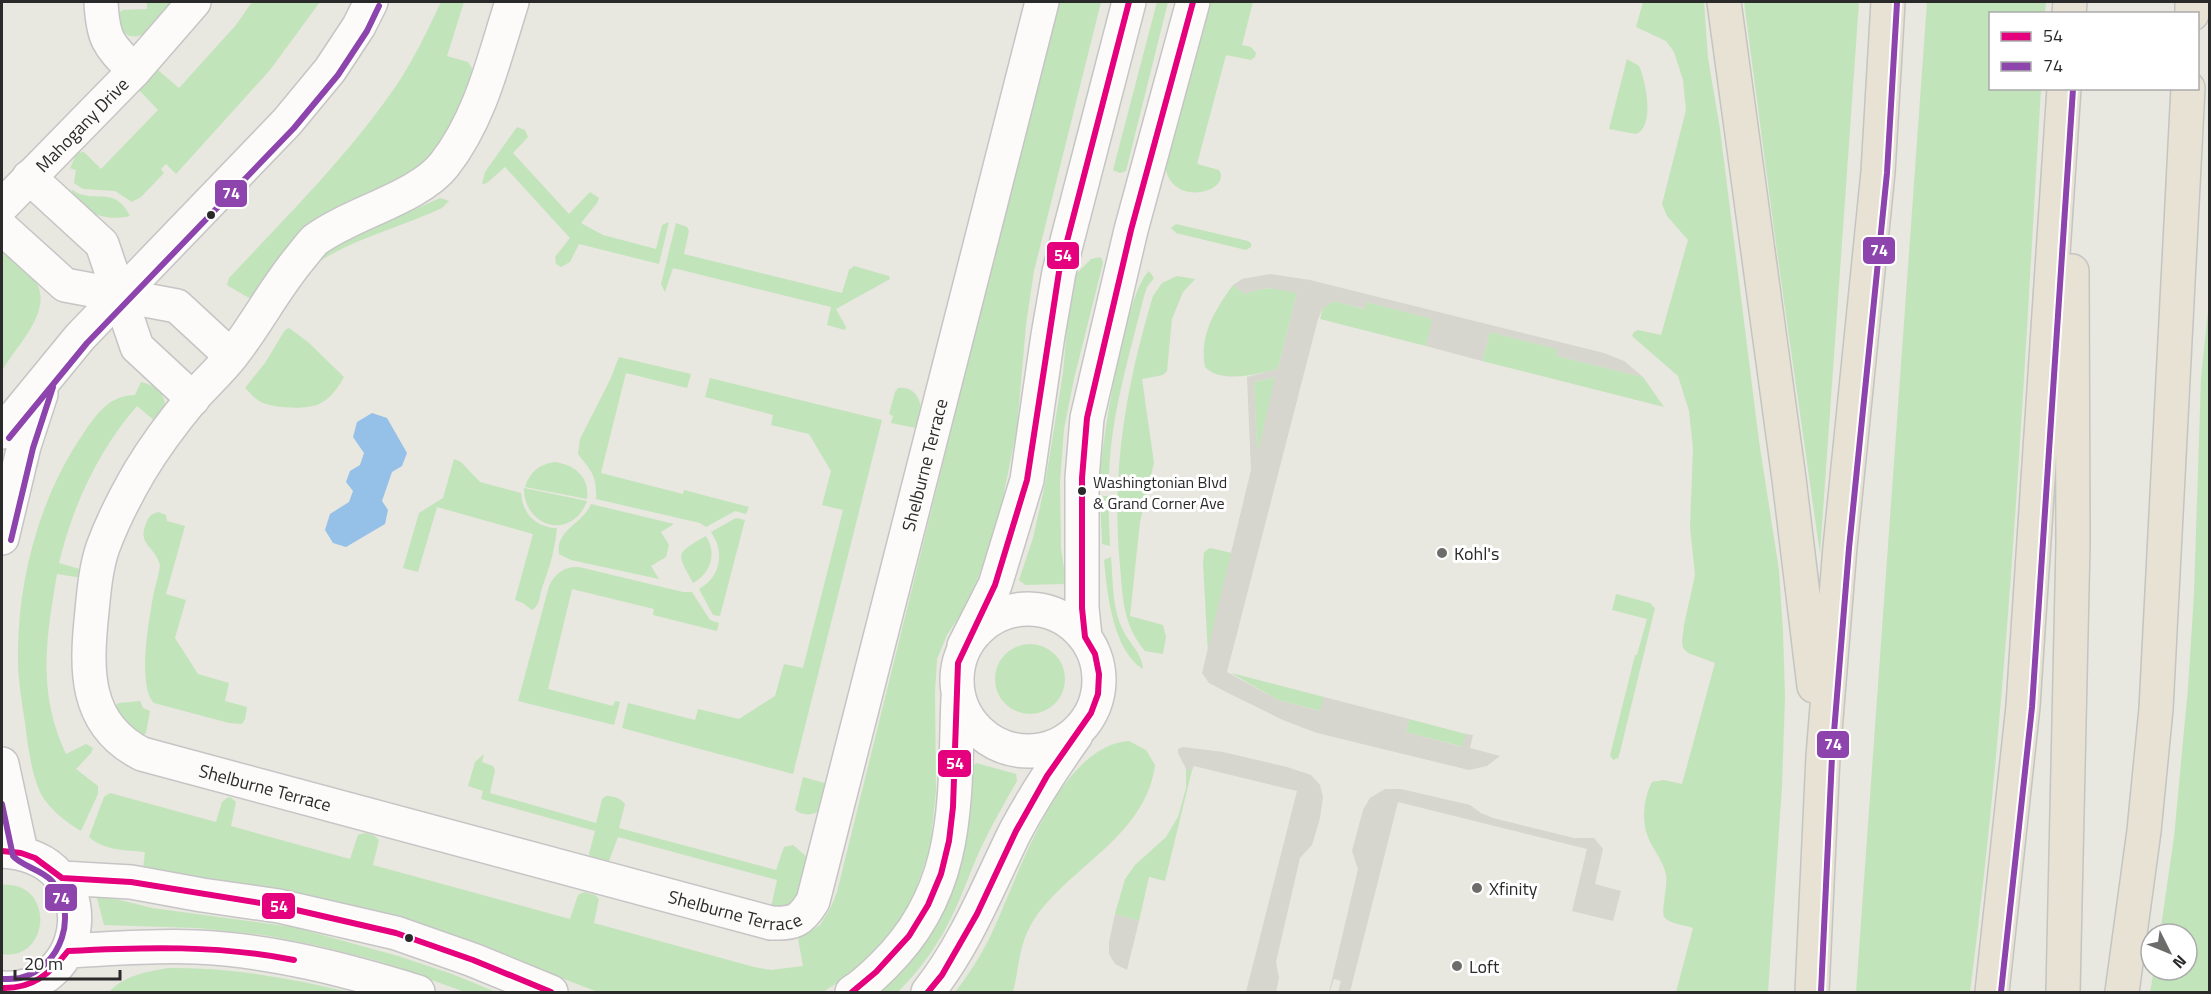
<svg xmlns="http://www.w3.org/2000/svg" width="2211" height="994" font-family="'Titillium Web',sans-serif">
<style>
.green{fill:#c2e4ba}
.plaza{fill:#d6d5ce;fill-rule:evenodd}
.water{fill:#95c0e8}
.lines{fill:none;stroke-linecap:round;stroke-linejoin:round}
.street-casing{stroke:#c6c5c5;stroke-width:36}
.secondary-casing{stroke:#c6c5c5;stroke-width:36}
.highway-casing{stroke:#c4c4c1;stroke-width:36}
.street{stroke:#fcfbfa;stroke-width:33}
.secondary{stroke:#fcfbfa;stroke-width:33}
.highway{stroke:#e8e2d4;stroke-width:33}
.bus-1-casing{stroke:#fff;stroke-width:10}
.bus-2-casing{stroke:#fff;stroke-width:10}
.bus-1{stroke:#e5007d;stroke-width:6}
.bus-2{stroke:#8e44ad;stroke-width:6}
.bus-dot{fill:#2a2a2a;stroke:#fff;stroke-width:2}
.poi-dot{fill:#6c6c6a;stroke:#fff;stroke-width:2}
.labels{text-anchor:middle;dominant-baseline:central;stroke-width:6;stroke-linejoin:round;paint-order:stroke}
.bus-label{font-size:16px;fill:#2a2a2a;stroke:#fff;text-anchor:start}
.street-label{font-size:18px;fill:#2a2a2a;stroke:#fff}
.poi-label{font-size:18px;fill:#2a2a2a;stroke:#fff;text-anchor:start}
.line-badge{stroke:#fff;stroke-width:2}
.badge-label{font-size:16px;text-anchor:middle;font-weight:bold;fill:#fff}
</style>
<rect width="100%" height="100%" fill="#e8e7e0"/>
<path class="green" d="M147,2h25l-1,4c-10,11 -27,39 -45,28 -7,-5 -7,-14 -7,-21l4,-3 24,-1z
M252,2h68l-50,68 -94,104 -10,-10 -5,5 3,4 -23,24 -9,5 -17,-11 -32,-2 -9,-6 2,-13 -6,-2 7,-15 7,-1 17,17 57,-59 -19,-20 15,-18 4,-2 21,18 57,-63z
M441,2h23l-17,54 21,6 5,8c-10,33 -23,72 -51,95 -29,22 -63,30 -94,47 -35,19 -55,53 -72,87l-9,-2 -20,-12 2,-7c58,-62 121,-124 169,-195 17,-26 30,-54 43,-81z
M1057,2h44l-67,269 -8,54 -9,103 -18,90 -21,60 -14,31 -17,26 -10,24 -2,34 1,98 -6,57 -14,41 -11,23 -23,32 -25,26 -34,22h-225l-189,-72 -106,-26 -160,-25 2,-17c-20,-2 -40,-1 -56,-15l15,-40 6,-4 106,29 6,-20 5,-4 3,-1 6,5 -5,24 119,33 8,-24c7,-4 16,-1 21,5l-6,25 197,54 8,-24 6,-3 11,3 4,4 -5,24 160,44 17,3 32,-4 -5,-27 22,-14 11,-18 6,-15z
M1157,2h11l-42,169 -6,2 -7,-3z
M1207,2h46l-11,43 9,2 5,6 -1,4 -4,3 -25,-5 -29,109 22,6c14,22 -49,39 -54,-5z
M1643,2h61l4,56 12,71 39,312 20,129 4,62 2,65 -3,89 -14,206h-92l17,-64c-7,-3 -26,-4 -29,-12 -3,-5 4,-31 2,-41 -3,-15 -13,-25 -18,-38 -7,-16 -4,-40 4,-55l12,-2 18,4 33,-121 -27,-10 -5,-5 -1,-6 2,-17 11,-50 -5,-48 3,-78 -4,-38 -11,-35 -46,-40 2,-4 4,-2 23,5 27,-95 -21,-24 -5,-12 24,-94 -3,-30 -9,-28 -8,-11 -30,-14z
M1744,2h115l-39,552 -43,-302z
M1927,2h119l-1,11 -55,1v74l51,1c-18,301 -32,603 -71,903h-114z
M1627,59l12,7c7,15 16,61 -3,68l-27,-5z
M517,127l8,3 3,7 -15,16 56,61 21,-22 9,6 -2,5 -16,20 22,12 53,14 6,-24 7,-3 -10,42 -80,-20 -9,18 -9,5 -5,-3 -1,-7 15,-19 -65,-71 -18,16 -5,1 3,-12z
M71,189c22,17 43,-6 59,27 -24,6 -50,-3 -59,-27z
M440,198l9,3 -7,7c-42,20 -89,30 -128,57l10,-11 17,-12z
M676,223l11,4 2,4 -5,23 158,39 7,-23 5,-4 35,10 1,3 -54,30 10,18 -1,3 -18,-5 4,-18 -158,-39 -8,24 -4,-8z
M1176,224l72,17 3,2v4l-5,3 -70,-17 -5,-5z
M2,252c11,3 18,11 26,19 34,34 -10,71 -26,100z
M1100,257l2,2 1,4 -29,116 -10,50 -4,53 1,66 5,34 -3,2 -38,1 -6,-5 14,-42 12,-54 18,-111 7,-82 6,-17 15,-15z
M1149,271l5,7 -7,9 -3,9c-15,62 -36,127 -35,191l-10,1c2,-39 25,-194 50,-217z
M1177,276l18,3 -12,13 -11,27 -5,52 -4,4 -21,4 12,84 -14,59 -10,94 33,9 3,12 -3,17 -18,-3c-22,-26 -22,-52 -25,-85 -9,-94 6,-180 33,-270l9,-13z
M1233,285l12,9c15,-8 35,-7 52,-1l-19,76c-20,5 -57,15 -73,-2 -6,-32 10,-57 28,-82z
M1334,301l30,8 3,-7 66,17 -7,27 -106,-27 3,-11z
M2209,302v690h-59l4,-22h33v-36h-27l14,-97 14,-149 6,-95 7,-215z
M289,328l19,14 36,35c-6,11 -14,22 -25,27 -14,6 -42,4 -56,-1 -7,-3 -12,-9 -18,-15l20,-25 20,-33z
M1490,332l68,17 -1,7 86,21 21,30 -182,-46z
M619,357l72,17 -4,14 -61,-15 -25,100 82,21 1,-4 65,17 -3,7 -11,-3 -29,16 -6,-4 -104,-24c1,-24 -5,-28 -18,-45l2,-15 30,-59z
M1276,377l-17,71h-2l-3,-66z
M710,378l172,42 -89,354 -171,-46 6,-25 67,17 3,-11 41,10 36,-23 9,-32 19,4 40,-158 -21,-5 9,-34 -22,-37 -38,-9 2,-10 -68,-18z
M141,382c17,4 25,12 25,31l-11,8 -18,-15c-39,45 -64,99 -78,157l24,7 -1,8 -25,-4c-11,65 -20,118 9,180l20,-10 7,4 -2,5 -15,16 22,17v8l-17,37c-15,-9 -31,-21 -40,-37 -10,-21 -13,-48 -16,-71 -3,-21 -7,-42 -7,-64 -1,-77 21,-161 65,-225 13,-19 26,-39 52,-39z
M898,388c23,-3 28,25 18,40l-25,-5 2,-7 -4,-2 6,-22z
M454,459l7,3 19,20 41,11c1,20 15,35 36,35 -2,21 -7,38 -14,57 -4,9 -2,20 -11,25l-9,-7 -8,-3 18,-66 -96,-27 -19,65 -15,-4 16,-55 24,-15z
M555,462c20,3 35,15 32,37l-62,-12c5,-15 14,-23 30,-25z
M524,488l63,13c-14,39 -63,28 -63,-13z
M1100,496h8l2,50 -8,-2z
M591,504l83,20 -13,8 8,13 -3,12 -15,9 8,13 -88,-19 -12,-6c-4,-24 24,-30 32,-50z
M158,512l8,3 1,6 18,5 -19,68 20,6 -11,38 23,36 31,9 -4,18 22,6 -2,12 -3,5 -13,-1 -75,-20c-17,-17 -5,-83 -1,-106 2,-11 6,-21 7,-32 -6,-21 -24,-20 -13,-44 3,-6 5,-7 11,-9z
M736,518l9,2 -25,96 -7,-1 -14,-26c22,-12 26,-37 12,-57z
M706,536c11,17 5,37 -13,47 -17,-31 -18,-29 13,-47z
M1210,548l22,5 -24,101 -5,-91 1,-11z
M1111,557c2,22 1,50 11,71 6,15 20,24 21,41 -30,-18 -36,-76 -39,-109z
M579,567l104,25h9l18,28 9,3 -2,8 -64,-16 1,-6 -82,-20 -24,100 65,17 2,-5 5,1 -6,23 -96,-24 31,-115c6,-13 16,-20 30,-19z
M1616,594l34,9 5,5 -35,144 -2,6 -5,2 -3,-5 25,-100h2l10,-36 -35,-9z
M995 679a35 35 0 1 1 70 0a35 35 0 1 1-70 0Z
M1231,673l93,24 -3,14 -43,-11z
M140,701l3,7 7,3 -4,22 -7,5 -26,-31 6,-4z
M1409,719l57,15 -3,13 -57,-15z
M1129,741l17,9 9,15c-9,70 -83,100 -120,153 -17,26 -15,47 -22,74h-58c12,-15 23,-32 32,-49 29,-56 68,-197 142,-202z
M484,754l-2,8 11,4 2,4 -5,23 106,30 6,-24 4,-3c7,0 15,2 19,8l-6,24 157,42 8,-23 9,-2 15,13 -4,37 -19,13 -14,-1 6,-27 -159,-43 -9,24 -16,-1 -4,-6 6,-23 -114,-32 2,-8 -15,-5 7,-24z
M976,763l40,11 1,7c-13,23 -26,45 -37,69 -11,24 -19,49 -31,72 -13,26 -31,50 -51,70h-19l25,-24 16,-21 50,-178z
M1186,769l6,1 -27,111 -16,-4 -10,44 -24,-7 10,-35 10,-14 31,-28 12,-20 8,-29z
M803,777l25,7c-3,7 -4,19 -8,25 -6,8 -19,6 -25,1z
M2,885c54,-4 48,77 0,69z
M96,894l56,14 141,19 105,29 54,18 44,18h-31l-87,-31 -63,-16 -52,-10 -66,-7 -93,-3z
M168,968c61,-1 122,10 181,24h-240c16,-17 37,-20 59,-24z"/>
<path class="plaza" d="M1270,274l40,6 294,73 20,8 19,16 -86,-21v-7l-67,-17 -8,29 -56,-15 6,-27 -65,-17 -2,7 -31,-8 -11,7 -5,11 -91,353 51,28 42,11 4,-14 85,22 -3,13 56,15 4,-13 7,1 -3,13 30,8 -13,10 -18,4 -152,-37 -34,-13 -51,-25 -23,-12 -7,-10 49,-203 -4,-93 31,-8 19,-76 -27,-5 -14,2 -11,4 -12,-9 9,-6zM1275,377l-16,71h-2l-3,-66z
M1183,747l40,5 64,15 24,8 9,10 3,12 -3,21 -8,27 -12,13 -24,104 3,16 -3,14h-30l51,-201 -103,-25 -2,4 -6,-1 -8,-16v-4z
M1385,789h16l69,16 11,8 12,5 81,20h20l9,11 -8,35 26,7 -8,30 -41,-10 15,-62 -189,-47 -48,190h-12l3,-11 -7,-2 -4,12 4,1h-5l29,-123 -6,-18 11,-41 7,-12z
M1115,914l24,7 -12,49 -12,-6 -6,-10v-12z"/>
<path class="water" d="M372,413l15,5 20,35 -5,13 -10,6 -10,29 6,9 -3,14 -39,23 -13,-4 -8,-13 5,-16 19,-12 4,-11 -7,-9 4,-11 10,-6 4,-12 -11,-16 4,-15z"/>
<g class="lines">
<defs>
<g id="street">
<path d="M101,2c2,38 7,42 33,69"/>
<path id="s1" d="M512,2c-18,56 -31,116 -68,163 -26,33 -93,48 -129,75 -5,5 -10,12 -15,18 -25,30 -43,65 -67,96 -12,16 -28,30 -41,45 -19,23 -37,47 -52,72 -14,24 -27,49 -37,76 -7,20 -9,43 -11,64 -6,57 -9,113 50,143l629,169c23,1 30,-2 42,-22l229,-899"/>
<path d="M29,177l73,67 35,103 56,52"/>
<path id="s2" d="M2,206l132,-135 60,-69"/>
<path d="M2,228l63,57 112,21 54,50"/>
</g>
<path id="secondary" d="M2,432l78,-95 207,-215 43,-52 29,-44 12,-24
M2,538l22,-92 17,-52
M957 680a71 71 0 1 1 142 0a71 71 0 1 1-142 0Z
M1085,637l-3,-29v-130l5,-60 44,-188 62,-228
M964,646l31,-61 32,-105 21,-145 11,-63 70,-270
M2,764l19,88
M2,851c107,6 86,143 0,137
M62,878l69,4 71,13 77,11 117,27 77,27 78,32
M68,951c42,-2 85,-6 128,-4 75,3 151,23 222,45
M852,992c12,-7 22,-17 32,-27 78,-76 70,-166 74,-267
M928,992c38,-48 60,-105 87,-160 18,-34 39,-66 61,-97"/>
<path id="highway" d="M1724,2l65,477 25,207
M2069,14l1,-12
M2192,14v-12
M1812,992l11,-236 17,-209 38,-375 10,-170
M1992,992l31,-286 41,-618
M2063,992l10,-449 -1,-272
M2122,992l22,-161 12,-122 32,-621"/>
</defs>
<use href="#street" class="street-casing"/>
<use href="#secondary" class="secondary-casing"/>
<use href="#highway" class="highway-casing"/>
<use href="#street" class="street"/>
<use href="#secondary" class="secondary"/>
<use href="#highway" class="highway"/>
<defs>
<path id="bus-1" d="M2,851l19,2 14,5 27,20 69,4 148,24 117,27 77,27 78,32
M2,988c30,1 48,-14 66,-37 76,-4 151,-6 226,9
M852,992l24,-20 33,-36 19,-31 13,-31 8,-33 4,-34 5,-144 37,-78 32,-105 32,-208 70,-270
M928,992l14,-17 35,-61 39,-83 31,-55 44,-63 7,-19 1,-20 -4,-20 -10,-17 -3,-29v-130l5,-60 44,-188 62,-228"/>
<path id="bus-2" d="M9,438l78,-95 207,-215 44,-53 29,-44 12,-25
M11,540l22,-92 20,-61
M2,804l11,52c10,11 28,13 39,25 27,33 10,86 -32,97 -6,1 -13,1 -18,1
M1821,992l11,-235 17,-209 38,-375 10,-170
M2001,992l31,-285 41,-618"/>
</defs>
<use href="#bus-1" class="bus-1-casing"/>
<use href="#bus-2" class="bus-2-casing"/>
<use href="#bus-1" class="bus-1"/>
<use href="#bus-2" class="bus-2"/>
</g>
<g class="bus-dot">
<circle cx="211" cy="215" r="5"/>
<circle cx="1082" cy="491" r="5"/>
<circle cx="409" cy="938" r="5"/>
</g>
<g class="poi-dot">
<circle cx="1442" cy="553" r="6"/>
<circle cx="1477" cy="888" r="6"/>
<circle cx="1457" cy="966" r="6"/>
</g>
<g class="labels">
<g class="bus-label">
<text x="1093" y="482">Washingtonian Blvd<tspan x="1093" dy="21">&amp; Grand Corner Ave</tspan></text>
</g>
<g class="street-label">
<text stroke="none"><textPath href="#s2" startOffset="114">Mahogany Drive</textPath></text>
<text stroke="none"><textPath href="#s1" startOffset="2084">Shelburne Terrace</textPath></text>
<text stroke="none"><textPath href="#s1" startOffset="1059">Shelburne Terrace</textPath></text>
<text stroke="none"><textPath href="#s1" startOffset="1545">Shelburne Terrace</textPath></text>
</g>
<g class="poi-label">
<text x="1454" y="553">Kohl's</text>
<text x="1489" y="888">Xfinity</text>
<text x="1469" y="966">Loft</text>
</g>
</g>
<g class="line-badge">
<rect x="214" y="179" width="34" height="29" rx="6" fill="#8e44ad"/>
<rect x="1862" y="236" width="34" height="29" rx="6" fill="#8e44ad"/>
<rect x="1046" y="241" width="34" height="29" rx="6" fill="#e5007d"/>
<rect x="1816" y="730" width="34" height="29" rx="6" fill="#8e44ad"/>
<rect x="937" y="749" width="35" height="29" rx="6" fill="#e5007d"/>
<rect x="44" y="883" width="34" height="29" rx="6" fill="#8e44ad"/>
<rect x="261" y="892" width="35" height="28" rx="6" fill="#e5007d"/>
</g>
<g class="badge-label">
<text x="231" y="199">74</text>
<text x="1879" y="256">74</text>
<text x="1063" y="261">54</text>
<text x="1833" y="750">74</text>
<text x="955" y="769">54</text>
<text x="61" y="904">74</text>
<text x="279" y="912">54</text>
</g>
<rect width="2211" height="994" fill="none" stroke="#2a2a2a" stroke-width="6"/>
<rect x="1989" y="12" width="210" height="78" fill="#ffffff" stroke="#aaaaaa" stroke-width="1.5"/>
<rect x="2001" y="32" width="30" height="9" fill="#e5007d" stroke="#aaaaaa" stroke-width="1.5"/>
<text x="2043" y="42" font-size="18" fill="#2a2a2a">54</text>
<rect x="2001" y="62" width="30" height="9" fill="#8e44ad" stroke="#aaaaaa" stroke-width="1.5"/>
<text x="2043" y="72" font-size="18" fill="#2a2a2a">74</text>
<g transform="translate(2169 952) rotate(133)"><circle r="28" fill="#ffffff" stroke="#aaaaaa" stroke-width="1.5"/>
<path d="M0-4.5L10 22L0 15L-10 22Z" fill="#6c6c6a"/>
<text y="-9" font-size="16" font-weight="bold" text-anchor="middle" fill="#2a2a2a">N</text>
</g>
<path d="M15 970v9h105v-9" fill="none" stroke="#2a2a2a" stroke-width="3"/>
<text x="24" y="970" font-size="18" fill="#2a2a2a" stroke="#ffffff" stroke-width="4.5" paint-order="stroke">20 m</text>
</svg>
